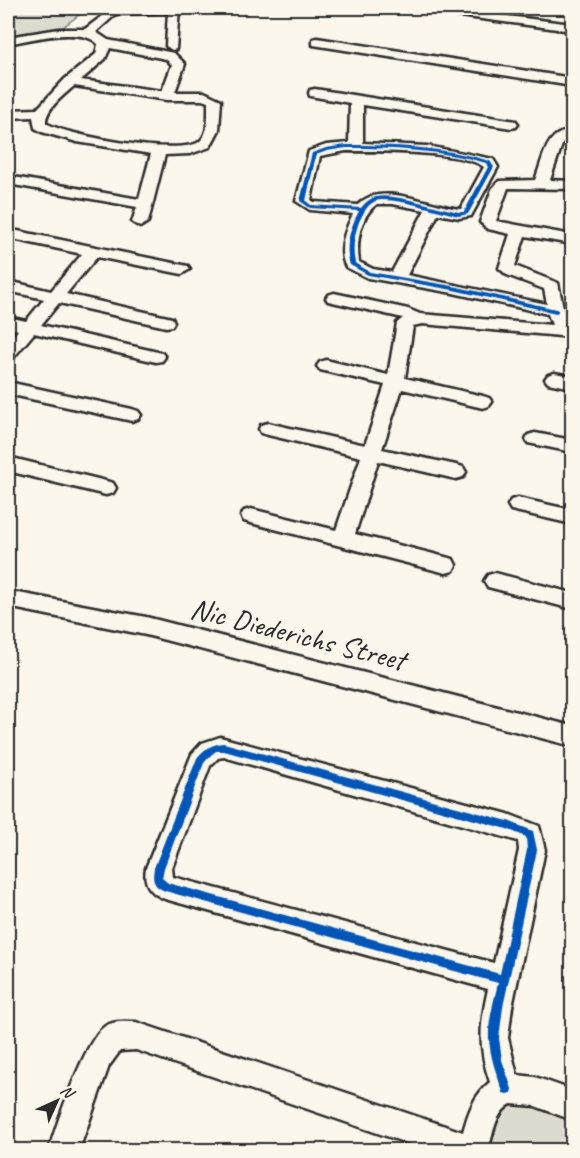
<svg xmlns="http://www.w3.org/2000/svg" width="580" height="1158" font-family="Caveat,sans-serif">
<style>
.green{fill:#dddad0;stroke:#84827e;stroke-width:1.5}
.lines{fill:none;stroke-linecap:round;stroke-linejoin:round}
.minor-casing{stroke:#2b2b2b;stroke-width:5}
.minor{fill:#fbf7ec;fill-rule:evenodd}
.cycleway-casing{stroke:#fbf7ec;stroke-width:3}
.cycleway{fill:#0057b8;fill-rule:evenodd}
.labels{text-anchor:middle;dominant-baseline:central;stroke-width:5;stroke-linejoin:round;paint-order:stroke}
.street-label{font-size:30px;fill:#2b2b2b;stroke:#fbf7ec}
</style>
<rect width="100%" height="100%" fill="#fbf7ec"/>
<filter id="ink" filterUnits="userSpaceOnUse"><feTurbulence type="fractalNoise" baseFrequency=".0167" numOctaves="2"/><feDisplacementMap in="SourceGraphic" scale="12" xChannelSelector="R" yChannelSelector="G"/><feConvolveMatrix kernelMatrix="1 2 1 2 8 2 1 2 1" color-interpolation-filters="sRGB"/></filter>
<g filter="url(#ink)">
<path class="green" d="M8,8h80l-25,19 -55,9z
M527,1101l45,16v33h-85l6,-23 11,-20z"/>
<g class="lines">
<defs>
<path id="minor" d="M113,8h66l-3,41 -4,1 -6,-4 2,-34 -52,2 -20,18 12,8 66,13 11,11 -10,28h29l17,8 -2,30 -9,17 -20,7 -25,1 -17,67 -8,5 -8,-5 5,-15 -129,-23v-8l131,23 12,-45 -74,-12 -35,-10 -7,-4 -2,-11 -25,1v-8l29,-1 28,-30 31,-25 2,-10c-17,-18 -68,-4 -90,0v-7l51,-8h26zM110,48l56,11 6,6 -10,26 -81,-11 24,-21zM74,86l93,14h35l6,2v3c0,11 1,28 -8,36 -16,16 -134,-5 -154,-18 -1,-14 18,-28 28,-37z
M416,8h28l128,16v7l-150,-20z
M317,38l255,40v8l-259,-41v-6z
M315,89l201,32 2,3 -2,3 -5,1 -148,-23v38l64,3 66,13 5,8 -27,49 -12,2 -21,-4 -31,61 140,29 -3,-15 -37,-14 -8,-7 11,-34 -22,-5 -8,-7 12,-33 7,-8 36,-1c8,-19 11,-52 37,-48v8l-9,2 -13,38 22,1v8l-64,-1 -12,33 76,14v9l-47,-8 -10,30 43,17 8,39 -4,4 10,1v10l-150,-13 -9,2 -8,52 78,18 6,2 3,4 -3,4 -6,2 -81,-19 -20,60 74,16 7,2 3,5 -3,5 -7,2 -78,-18 -23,73 98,25 3,6 -3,6 -7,2 -195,-50 -7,-2 -3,-5 3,-5 7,-2 85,21 25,-73 -93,-22 -7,-2 -2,-4 2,-4 7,-2 97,22 20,-60 -65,-15 -3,-4 3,-4 6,-2 62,15 9,-52 6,-5 -75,-17 -2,-3 2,-3 6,-2 74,16 12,5 132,11 -4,-11 -95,-21 -85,-15 -22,-11c-9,-16 -1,-37 7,-53l-43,-4 -14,-9 13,-50 17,-6 23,-2 1,-40 -40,-7 -1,-3 1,-3zM346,151c27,0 118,0 138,16l-23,42c-28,-2 -81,-29 -103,-4l-44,-3 -3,-2 9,-44zM377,204h15l33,6 -33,62 -19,-3 -14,-7c-3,-20 1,-46 18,-58z
M8,229l180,37 2,3 -8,5 -85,-17 -31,37 106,24 2,4 -2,4 -6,1 -107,-24 -18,22 121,28 3,4 -3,4 -6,1 -122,-29 -20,24 -6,1v-15l10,-13 -10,-3v-10l18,4 18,-22 -36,-8v-10l43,10 31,-37 -74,-16z
M554,373l18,3v12l-24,-5 -3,-4 3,-4z
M8,382l124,27 6,2 3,4 -3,4 -6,2 -124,-27z
M535,433l37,7v12l-44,-9 -2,-4 2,-4z
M8,457l98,24 7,2 3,5 -3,5 -7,2 -98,-24z
M518,498l54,12v14l-61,-14 -3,-5 3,-5z
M495,573l77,20v16l-84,-22 -4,-6 4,-6z
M8,591l138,26 426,109v20l-426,-111 -138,-28z
M220,737l288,77 31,12 6,24 -33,157 -4,31 9,37 18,2 37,13v30l-37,-14 -24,-2c-17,10 -17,29 -23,46h-61l-291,-100 -16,1 -11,15 -30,84h-30c7,-24 36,-110 55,-123 9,-7 22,-5 32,-5l327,110c5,-19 11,-37 27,-50 -12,-35 -10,-57 -2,-93l-323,-90c-15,-6 -22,-15 -19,-31l46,-114 10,-11zM224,757l294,84 1,9 -25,113 -321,-86 -1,-9 38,-102 8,-8z"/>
</defs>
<use href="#minor" class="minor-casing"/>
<use href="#minor" class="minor"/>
<defs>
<path id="cycleway" d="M346,145c48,0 97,2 144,16l4,6 -26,47 -9,2c-17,-4 -68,-20 -83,-15 -9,3 -13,13 -17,21 -5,14 -7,27 -4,41l15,9 83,14 103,23 2,1v2l-2,1 -103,-23 -85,-15 -18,-10c-6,-18 0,-37 9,-54l-49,-3 -10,-7 12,-48 14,-5zM346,148c46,0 95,2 140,15l2,4 -24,45h-5c-20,-4 -65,-19 -83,-15 -7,2 -11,6 -15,11l-50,-3 -5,-4 10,-46 11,-4z
M224,743l284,78 25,10 4,19 -34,157 -4,31 3,22 10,29 -1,4 -4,1 -4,-1 -1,-4c-6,-16 -12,-33 -13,-50 -1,-18 5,-38 9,-56l-333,-92c-12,-5 -13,-11 -11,-23l43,-110c7,-9 15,-14 27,-15zM216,751h8l283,78 19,8 1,13 -27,124 -332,-91 -6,-5 2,-10 40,-105 7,-8z"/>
</defs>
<use href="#cycleway" class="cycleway-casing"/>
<use href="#cycleway" class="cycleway"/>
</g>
</g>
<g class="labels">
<g class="street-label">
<text transform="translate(298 634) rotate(14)">Nic Diederichs Street</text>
</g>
</g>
<rect width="580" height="1158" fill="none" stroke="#fbf7ec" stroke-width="30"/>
<rect x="15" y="15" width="550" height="1128" fill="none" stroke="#2b2b2b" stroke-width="2" filter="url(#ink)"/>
<g transform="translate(57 1101) rotate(45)" stroke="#fbf7ec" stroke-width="4.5" paint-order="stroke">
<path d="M0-4.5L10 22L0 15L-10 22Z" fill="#2b2b2b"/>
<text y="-9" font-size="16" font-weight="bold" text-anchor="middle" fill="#2b2b2b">N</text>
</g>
</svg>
